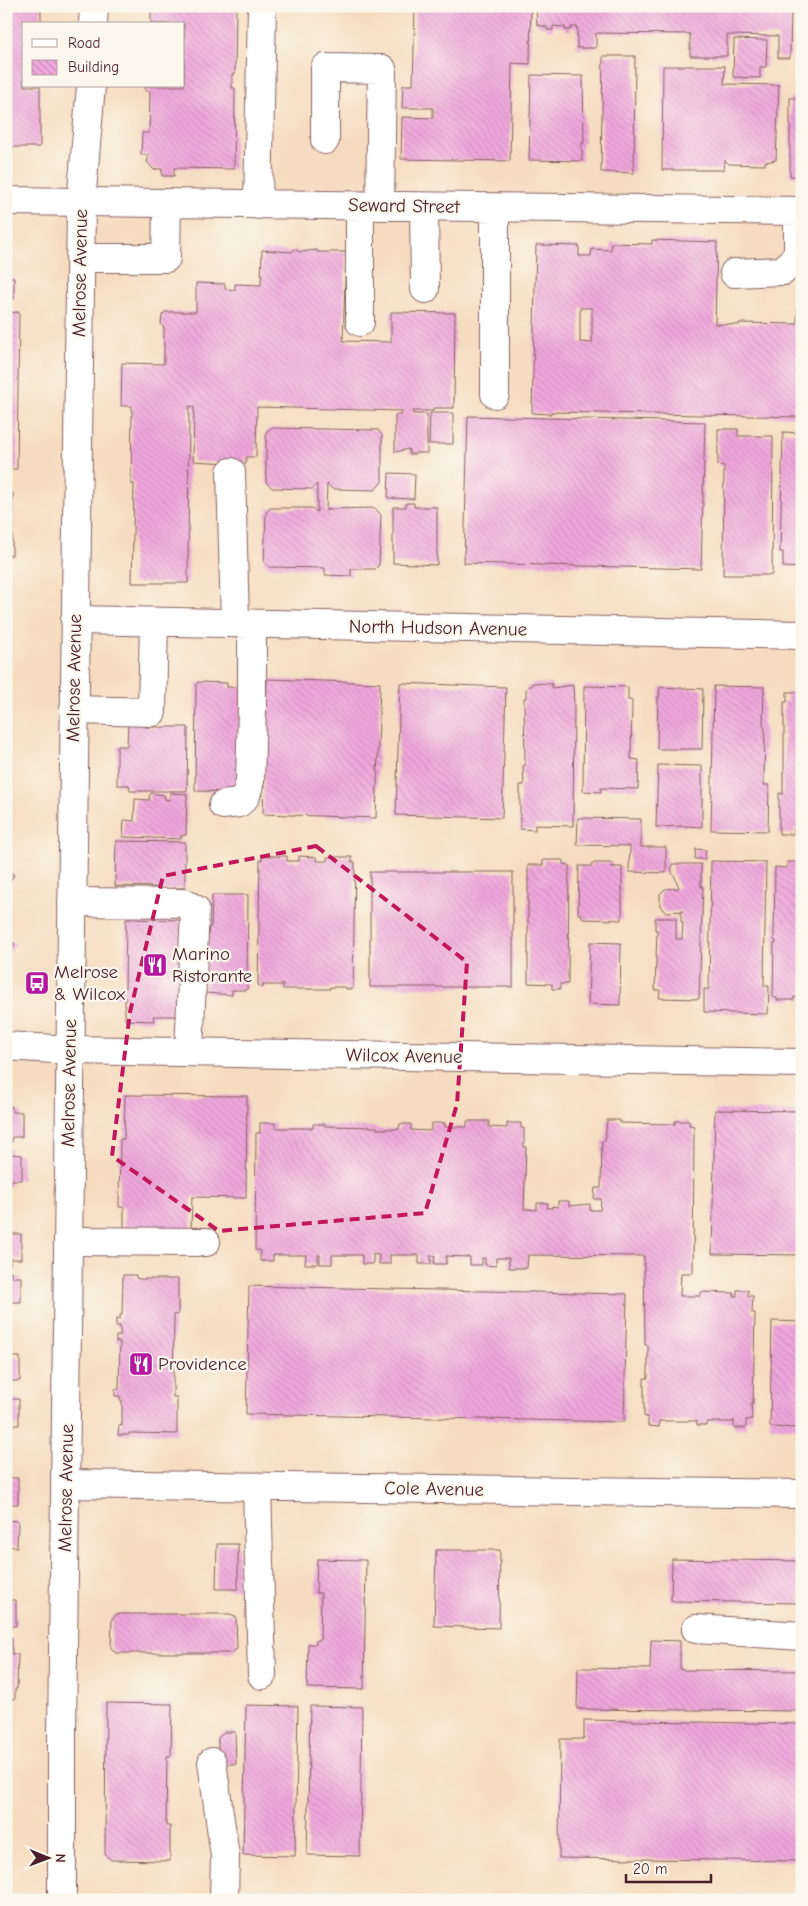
<svg xmlns="http://www.w3.org/2000/svg" width="808" height="1906" font-family="'Comic Neue',sans-serif">
<style>
.building{fill:url(#building-back-hatch);fill-rule:evenodd}
.lines{fill:none;stroke-linecap:round;stroke-linejoin:round}
.minor-casing{stroke:#86615f;stroke-width:30}
.major-casing{stroke:#86615f;stroke-width:30}
.minor{stroke:#fff;stroke-width:28}
.major{stroke:#fff;stroke-width:28}
.marked{fill:none;stroke:#c2185b;stroke-width:4;stroke-dasharray:10 6;stroke-linejoin:round}
.labels{text-anchor:middle;dominant-baseline:central;stroke-width:4.5;stroke-linejoin:round;paint-order:stroke}
.street-label{font-size:19px;fill:#4a1f2b;stroke:#fbf7ec}
.poi-label{font-size:19px;fill:#4a1f2b;stroke:#fbf7ec;text-anchor:start}
</style>
<defs>
<pattern id="building-back-hatch" width="6" height="6" patternUnits="userSpaceOnUse" patternTransform="scale(1.25)"><rect width="6" height="6" fill="#efa7db"/><path d="M-1 5l2 2M0 0l6 6M5-1l2 2" fill="none" stroke="#ce8fbc"/></pattern>
</defs>
<rect width="100%" height="100%" fill="#fbf7ec"/>
<filter id="ink" filterUnits="userSpaceOnUse"><feTurbulence type="fractalNoise" baseFrequency=".02" numOctaves="2"/><feDisplacementMap in="SourceGraphic" scale="10" xChannelSelector="R" yChannelSelector="G"/><feConvolveMatrix kernelMatrix="1 2 1 2 8 2 1 2 1" color-interpolation-filters="sRGB"/></filter>
<filter id="wash" filterUnits="userSpaceOnUse"><feTurbulence type="fractalNoise" baseFrequency=".0096" numOctaves="4" result="noise"/><feDisplacementMap in="SourceGraphic" scale="20" xChannelSelector="R" yChannelSelector="G"/><feGaussianBlur stdDeviation="1.12" result="paint"/><feColorMatrix in="noise" values="0 0 0 0 0 0 0 0 0 0 0 0 0 0 0 0 0 1.4 0 .05"/><feComposite in="paint" operator="in"/></filter>
<g filter="url(#wash)">
<rect width="100%" height="100%" fill="#f5dcc0"/>
<g id="blocks">
<path class="building" d="M6,6h35v18h-17v62h16v61h-34z
M151,6h85l-1,68h-3v14h3l-1,81 -60,-1v8h-12v-7h-5l-3,1 -7,-8 2,-7h-8l1,-22h7l1,-42h-5v-5h39v-62h-33z
M415,6h116l-1,58 -18,-1 -2,98 -109,-2 1,-42 31,1v-10h-31l1,-23h10z
M536,6l255,1 -1,51h-12v-22l-51,-1v21h-37v-22l-94,-1v15h-19v-21h-6v3h-6v-3l-12,-1v4h-6v-3l-10,-2z
M797,9h5v10h-5z
M734,39l33,1 -1,27h-6v11l-27,-1z
M603,56h32l-1,117 -33,-1z
M663,66h62l-1,18 55,1 -3,75 -11,2v3l-36,-1 -4,-4 -1,10h-62z
M531,75l52,1 1,67h-2v18l-53,-1z
M790,98h12v79l-12,-1z
M652,240l65,2 -2,82 24,1v-2l58,1 1,-51h4v144l-251,-5v2l-19,-1 4,-168 43,1v10h12l1,-7 19,1v-7l41,1zM580,308h12v35l-12,-1z
M295,249l4,3 18,-2v2h29l-3,89 48,1v-30l64,1 -1,95h-21v3h-20v3h14v39h-12v1h-6v-5l-14,3v-37h6l1,-4 -145,-4 -1,50h-10v7l-53,-3 1,-54 -5,-1 -1,177h-56l2,-99h-3l1,-78h-11l1,-43 42,1v-36l-3,-4 1,-9 3,-3h31v-29l29,1v5l10,1v-6l26,1 1,-35 30,2z
M6,277h8v22h-6v14l11,-1 -2,157h-11z
M430,413h23v31h-24z
M468,416l237,6 -4,147 -237,-6z
M271,428l107,2 4,5v47l-7,8 -43,-1 -5,-5 -1,27 5,-2 44,-1 6,7 -2,50 -4,4h-24v7l-26,-1v-7l-56,-1 -5,-4 2,-50 4,-5h42l5,4v-28l-5,5 -40,-1 -6,-6v-50z
M718,429h20v7h35l-1,139h-49l1,-109 -6,-1z
M783,432l19,1v135l-19,-1v-15h-3z
M389,473l26,1 -1,25 -26,-1z
M6,493h7l-1,62h-6z
M406,503h8v4h23v58l-44,-2v-56h13z
M267,679l113,4 -4,135 -113,-4z
M198,682l29,1v4l17,1 -4,104 -45,-1 1,-106z
M400,683l106,4 -4,131 -106,-3z
M532,683l20,1v4l21,-3 1,20 -1,121 -38,-1v5l-15,-1v-44h4l-1,-19h2l-1,-68h2v-10l2,-2h4z
M584,686l44,1v13h4l-1,59 8,1 -1,29 -37,-1v4l-18,-1z
M714,686l50,1 -1,38 2,3 -1,57h5l-1,46 -57,-1z
M660,687l43,2 -1,60h-45l1,-52h1z
M787,692h15v136h-8v6h-15v-41l4,1v-23h1v-69h3z
M128,722l18,1 -1,4h43l-1,64h-57l-1,-6h-12v-39h10z
M6,747h2v57h-2z
M658,765l44,1v61l-16,-1 -30,1z
M151,793l13,2 1,4 5,1v-7l17,1 -1,41 -5,1v3l-58,-2 1,-17 10,1 1,-22 15,1 -1,-4z
M578,818l63,1v28h25v26l-37,-1 1,-26 -53,-1z
M116,841l69,1v46h-10v2h-17v-3l-43,-1z
M696,849l10,1 -1,9h-10z
M262,856h25v5h12v-5l17,1 1,4h10v-4h25v5h3l-2,127h-7v-2h-16v2h-47v-4h-20v3l-5,-3 2,-125h2z
M543,860h20v4l6,1 -1,119h-8v5h-8v-5l-24,-1v-118h15z
M711,861l55,1 -2,124h5l-1,28 -64,-2v-23h5z
M787,862h15v136l-8,-1v3h-17v-2l-4,-1 1,-54h2v-2l-2,-1 1,-73 12,1z
M592,863h21l-1,4h10v53l-39,-1 -2,-5h-3l1,-48h13z
M672,864h29v23h2l-4,112 -40,-1 1,-8h-5l2,-60h-2v-12h21v21h6l1,-17h-2v-9l2,-2 -18,1 -5,-6v-12l5,-5 14,-1 -4,-11 -3,-4z
M6,870l8,5 -8,12z
M370,872h143v115h-143z
M212,895h36l-1,95h-15v5l-27,-2 1,-66h5z
M126,919l55,1 -2,96h-26l1,5 -29,-1v-23h-11v-7h11z
M6,939l9,5 -9,13z
M590,942l31,1 -1,62 -32,-1z
M125,1095l122,1 -1,102 -54,-1 -1,35 -67,-1v-24h-5l1,-68h4z
M6,1106h6v6h10v25h-10v5h-6z
M715,1110l87,1v144l-90,-1z
M607,1120h13v3l55,1v-3h14v4l5,1 -1,147h-12l-1,23h20l1,-4 33,1v3h3v-6h11v6h5l-1,17h3l-2,90h-2l1,16 -6,1v8h-12v-8l-1,2h-26v3h-10v-4h-38v6l-11,-1v-8l-4,-2v-38h4v-33h-3l-1,-89 -116,-1 -1,13h-18v-10h-13v8l-11,-1v-7h-3v7h-12v-8l-24,-1v8h-12l1,-8 -4,-1v9h-12v-9h-29v9h-11v-9l-6,-1v10h-11v-9h-30v9h-12v-9h-2v9h-13l1,-9h-33v6h-13v-11h-5l1,-117h4v-10h15v5h38v-4h12v2l52,1v2h22l1,-5h11v6l19,1 2,-8h13v4h22v-6h22v6l18,1v-5h14v5h3v19h2l-2,62 13,1v-7h11l-1,5h5v-2l6,1v-6h11v5l21,-2v6h10l1,-11h-7l1,-11h6l1,-47h3z
M6,1149h5v5l11,1v25h-11v5h-5z
M6,1229h5l-1,5h11v25h-11v6h-4z
M6,1271h5v6h10v25h-11v5h-4z
M123,1275h13v3l4,1h38v35l-4,1 -1,82h4v37l-48,-1v2h-11l1,-10 3,1v-26h-2v-4h-5v-7h4l1,-47h-4v-6h4v-10h-4v-7h4v-4h2z
M799,1282h3v29h-5v-22h2z
M249,1286l378,8 -3,128 -378,-8z
M772,1321l30,1v106l-32,-1z
M6,1350h3v7h11v24h-12l1,6h-3z
M6,1394h3v5h10v26h-11v4h-2z
M6,1473h2v5h10v26h-12z
M6,1520l12,1 -1,26 -11,-1z
M217,1544h21v45h-22z
M436,1550h64l-1,78 -65,-2z
M317,1559l49,1 -2,129 -57,-1 1,-44h8v-4h4l1,-47h-5z
M672,1559l128,2v42l-129,-2z
M6,1600h10v26h-10z
M117,1614h114l5,3 1,32 -6,4h-115l-5,-5 1,-30z
M6,1637l6,1v16h6l-1,35h-2v10h-4v13h-5z
M651,1640l29,1v29l122,1v40l-225,-2 1,-41 72,1z
M106,1703l66,1 -1,52h-4l-1,70h4v35l-59,-1 -6,-6z
M246,1705l52,1 -3,150 -52,-1z
M310,1706l52,1 -2,149 -53,-1z
M584,1720l218,4v137l-243,-3 1,-119h24z
M224,1732h11l1,32h-18v-26z"/>
</g>
</g>
<g filter="url(#ink)">
<use href="#blocks" fill-opacity="0" stroke="#86615f" stroke-width="1"/>
<g class="lines">
<defs>
<path id="minor" d="M325,140v-72l57,1 -2,137
M6,201l796,10
M258,205l4,-199
M424,207l1,82
M495,208v186
M80,258h86l1,-54
M734,273l49,-2 15,-17v-43
M360,322v-116
M231,472l4,151
M75,620l727,15
M74,710l78,2 2,-90
M223,805l16,-2 7,-7 4,-15 2,-73v-84
M72,902l112,1 11,6 -6,143
M6,1046l64,4 732,13
M68,1241l138,1
M66,1484l736,10
M257,1487l5,188
M696,1629l106,7
M212,1762l13,94 -1,44"/>
<path id="major" d="M93,24l1,-18
M62,1900v-167l19,-1530 10,-117"/>
</defs>
<use href="#minor" class="minor-casing"/>
<use href="#major" class="major-casing"/>
<use href="#minor" class="minor"/>
<use href="#major" class="major"/>
</g>
</g>
<path class="marked" d="M316,846l151,116 -10,142 -32,109 -206,18 -107,-75 18,-144 33,-136z"/>
<defs>
<symbol id="restaurant-square" viewBox="-11 -11 22 22"><rect x="-9" y="-9" width="18" height="18" rx="4" fill="#b5179e" stroke="#fbf7ec"/><path d="M-5-6h1v4h1v-4h1v4h1v-4h1v5L-1.5 .5V6h-2V.5L-5-1ZM5-6V6H3V1.5H1.5Q1.5-4 5-6Z" fill="#fff"/></symbol>
<symbol id="bus-square" viewBox="-11 -11 22 22"><rect x="-9" y="-9" width="18" height="18" rx="4" fill="#b5179e" stroke="#fbf7ec"/><path d="M-5-6H5V4H4V6H2V4H-2V6H-4V4H-5ZM-3.5-4V0h7V-4ZM-3.5 1.2v1.5H-2V1.2ZM2 1.2v1.5H3.5V1.2Z" fill="#fff"/></symbol>
</defs>
<g fill-rule="evenodd">
<use href="#restaurant-square" x="141" y="951" width="28" height="28"/>
<use href="#bus-square" x="23" y="969" width="28" height="28"/>
<use href="#restaurant-square" x="127" y="1350" width="28" height="28"/>
</g>
<g class="labels">
<g class="street-label">
<text transform="translate(404 206) rotate(1)">Seward Street</text>
<text transform="translate(80 273) rotate(-89)">Melrose Avenue</text>
<text transform="translate(438 628) rotate(1)">North Hudson Avenue</text>
<text transform="translate(74 678) rotate(-89)">Melrose Avenue</text>
<text transform="translate(404 1056) rotate(1)">Wilcox Avenue</text>
<text transform="translate(69 1083) rotate(-89)">Melrose Avenue</text>
<text transform="translate(66 1488) rotate(-89)">Melrose Avenue</text>
<text transform="translate(434 1489) rotate(1)">Cole Avenue</text>
</g>
<g class="poi-label">
<text x="172" y="954">Marino<tspan x="172" dy="22">Ristorante</tspan></text>
<text x="54" y="972">Melrose<tspan x="54" dy="22">&amp; Wilcox</tspan></text>
<text x="158" y="1364">Providence</text>
</g>
</g>
<rect width="808" height="1906" fill="none" stroke="#fbf7ec" stroke-width="25"/>
<rect x="22" y="22" width="162" height="65" fill="#fbf7ec" stroke="#b4a19f"/>
<rect x="32" y="39" width="25" height="8" fill="#ffffff" stroke="#b4a19f"/>
<text x="68" y="48" font-size="15" fill="#4a1f2b">Road</text>
<rect x="32" y="60" width="25" height="15" fill="url(#building-back-hatch)" stroke="#b4a19f"/>
<text x="68" y="72" font-size="15" fill="#4a1f2b">Building</text>
<g transform="translate(48 1858) rotate(91)" stroke="#fbf7ec" stroke-width="4" paint-order="stroke">
<path d="M0-4L9 19L0 12L-9 19Z" fill="#4a1f2b"/>
<text y="-8" font-size="14" font-weight="bold" text-anchor="middle" fill="#4a1f2b">N</text>
</g>
<path d="M626 1874v8h85v-8" fill="none" stroke="#4a1f2b" stroke-width="2.5"/>
<text x="633" y="1874" font-size="15" fill="#4a1f2b" stroke="#fbf7ec" stroke-width="4" paint-order="stroke">20 m</text>
</svg>
